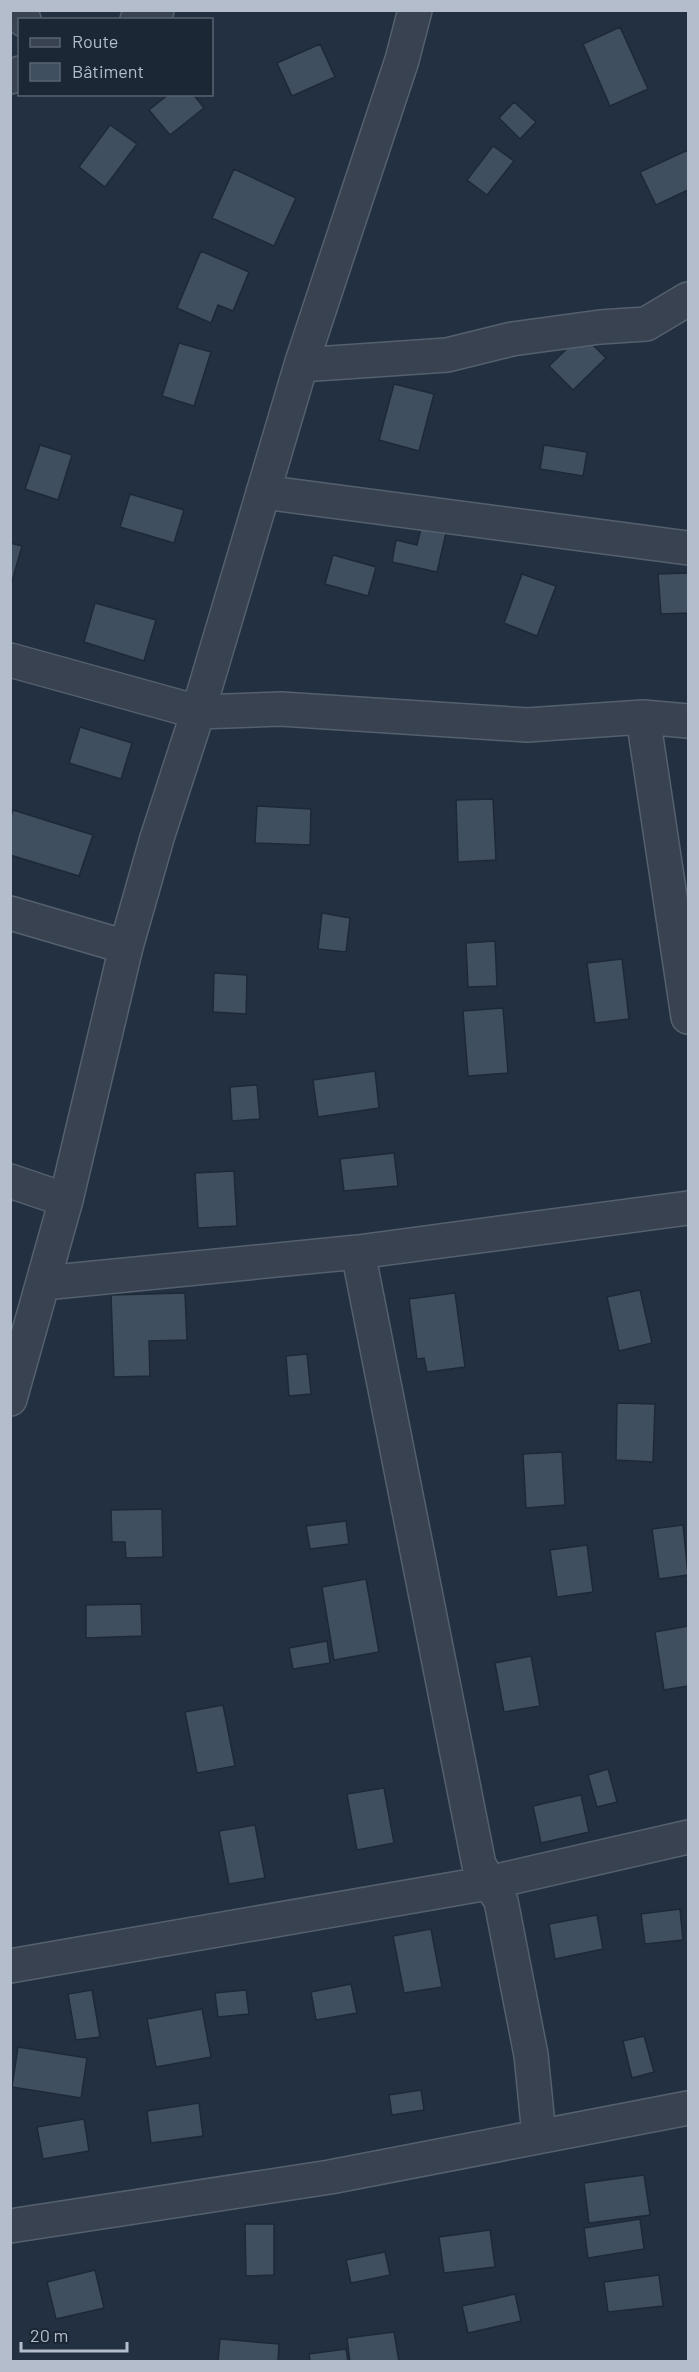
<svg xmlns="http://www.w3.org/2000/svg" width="699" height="2372" font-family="Barlow,sans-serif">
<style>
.building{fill:#3f4f60;stroke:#1e2937;stroke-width:1.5}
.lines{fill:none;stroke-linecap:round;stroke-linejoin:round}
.street-casing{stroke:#55606e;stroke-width:36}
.street{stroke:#384250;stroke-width:33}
</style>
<rect width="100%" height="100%" fill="#233041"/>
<path class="building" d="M620,27l28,62 -38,17 -27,-62z
M320,44l15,33 -43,19 -15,-33z
M169,94h24l11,14 -34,27 -21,-25z
M514,102l22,20 -16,17 -21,-21z
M110,125l27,19 -32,43 -26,-20z
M493,146l21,15 -27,34 -20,-15z
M688,150v40l-32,15 -16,-33z
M234,169l62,29 -22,48 -62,-28z
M201,251l48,21 -16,39 -15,-6 -7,18 -34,-15z
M582,334l24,24 -33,32 -24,-24z
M179,343l32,9 -17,54 -32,-10z
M394,384l40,10 -15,57 -40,-11z
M40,445l32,10 -14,45 -33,-11z
M544,445l43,7 -4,24 -43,-7z
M130,494l54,16 -10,33 -54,-16z
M421,528l25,5 -9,39 -45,-10 4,-22 21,5z
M10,543l12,3 -11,39h-1z
M333,555l43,12 -8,29 -43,-12z
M688,573v40l-27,1 -3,-40z
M522,574l34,12 -19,50 -33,-13z
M95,603l61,17 -12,41 -60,-19z
M80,727l52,16 -11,36 -52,-16z
M493,799l3,61 -38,2 -2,-62z
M257,806l54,3 -1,36 -55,-2z
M13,810l80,25 -14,41 -69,-21v-36z
M322,913l28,5 -4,34 -28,-3z
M495,941l2,45 -29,1 -2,-44z
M622,959l7,60 -34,4 -8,-60z
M214,973l33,2 -1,39 -33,-2z
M503,1008l5,65 -40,3 -5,-65z
M375,1071l4,37 -61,9 -5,-37z
M257,1085l3,34 -28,2 -2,-34z
M394,1153l4,33 -54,5 -4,-32z
M234,1171l3,55 -39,2 -3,-55z
M640,1290l12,53 -33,8 -12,-54z
M185,1293l2,47 -38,1 1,35 -36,1 -3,-82z
M455,1293l10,74 -38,5 -3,-14 -7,1 -8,-60z
M307,1354l4,40 -22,2 -3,-40z
M617,1403l38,1 -2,58 -37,-2z
M562,1452l3,53 -39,3 -3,-54z
M162,1509l1,48 -37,1 -1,-16h-13l-1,-32z
M346,1521l3,23 -39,5 -4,-23z
M683,1525l5,50 -29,4 -7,-50z
M587,1545l6,47 -36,5 -7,-47z
M366,1579l13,73 -45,8 -12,-73z
M141,1604l1,32 -56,2v-33z
M688,1626v60l-24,4 -9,-58z
M327,1641l3,22 -37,6 -4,-21z
M531,1656l9,50 -36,6 -9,-49z
M223,1705l12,61 -38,7 -12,-61z
M608,1769l9,33 -20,5 -9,-32z
M384,1788l10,55 -37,7 -10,-56z
M581,1795l8,37 -48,11 -8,-37z
M255,1825l10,53 -36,6 -10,-53z
M680,1909l3,31 -38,4 -4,-30z
M597,1915l6,34 -48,10 -6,-35z
M431,1929l11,58 -38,6 -11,-57z
M351,1984l6,29 -41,7 -5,-28z
M92,1990l8,47 -24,3 -8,-46z
M246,1990l3,24 -31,3 -3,-24z
M202,2009l9,48 -55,10 -9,-48z
M644,2036l10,36 -22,6 -9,-37z
M18,2047l69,11 -6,40 -69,-11z
M421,2090l3,20 -32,5 -3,-20z
M199,2103l4,33 -52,7 -4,-32z
M84,2119l5,32 -46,8 -6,-32z
M644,2175l6,40 -61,8 -5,-40z
M640,2219l4,30 -56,9 -4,-30z
M245,2224h29v51l-28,1z
M490,2230l5,37 -51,6 -5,-36z
M385,2252l5,23 -39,8 -5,-23z
M95,2270l9,38 -48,11 -9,-37z
M659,2275l4,31 -55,6 -4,-30z
M515,2294l6,27 -53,12 -6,-27z
M394,2332l5,30h-49l-3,-24z
M220,2339l59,5 -1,18h-60z
M346,2349l2,13h-38l-1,-8z"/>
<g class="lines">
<defs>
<path id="street" d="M20,10l4,10
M137,20l20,-10
M10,77l10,-4
M301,365l146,-10 65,-16 88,-12 46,-3 42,-25
M263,492l425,56
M10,660l188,52 83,-3 246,16 116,-8 45,4
M643,717l45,300
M10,913l116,34
M10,1181l56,19
M358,1252l121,613 22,36 30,154 8,80
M44,1283l314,-31 330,-44
M10,1399l56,-199 60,-253 31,-109 41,-126 103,-347 101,-305 13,-50
M10,1966l478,-83 200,-46
M10,2226l320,-49 358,-69"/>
</defs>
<use href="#street" class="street-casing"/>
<use href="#street" class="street"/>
</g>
<rect width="699" height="2372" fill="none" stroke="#b4bdcb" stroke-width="24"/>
<rect x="18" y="18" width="195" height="78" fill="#1c2735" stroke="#596371" stroke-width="1.5"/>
<rect x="30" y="38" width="30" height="9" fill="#384250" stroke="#596371" stroke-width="1.5"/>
<text x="72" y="48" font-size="18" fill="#b4bdcb">Route</text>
<rect x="30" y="63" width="30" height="18" fill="#3f4f60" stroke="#596371" stroke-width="1.5"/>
<text x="72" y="78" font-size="18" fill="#b4bdcb">Bâtiment</text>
<path d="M21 2342v9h106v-9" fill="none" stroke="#b4bdcb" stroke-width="3"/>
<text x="30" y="2342" font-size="18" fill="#b4bdcb" stroke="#1c2735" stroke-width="4.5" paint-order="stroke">20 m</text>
</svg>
